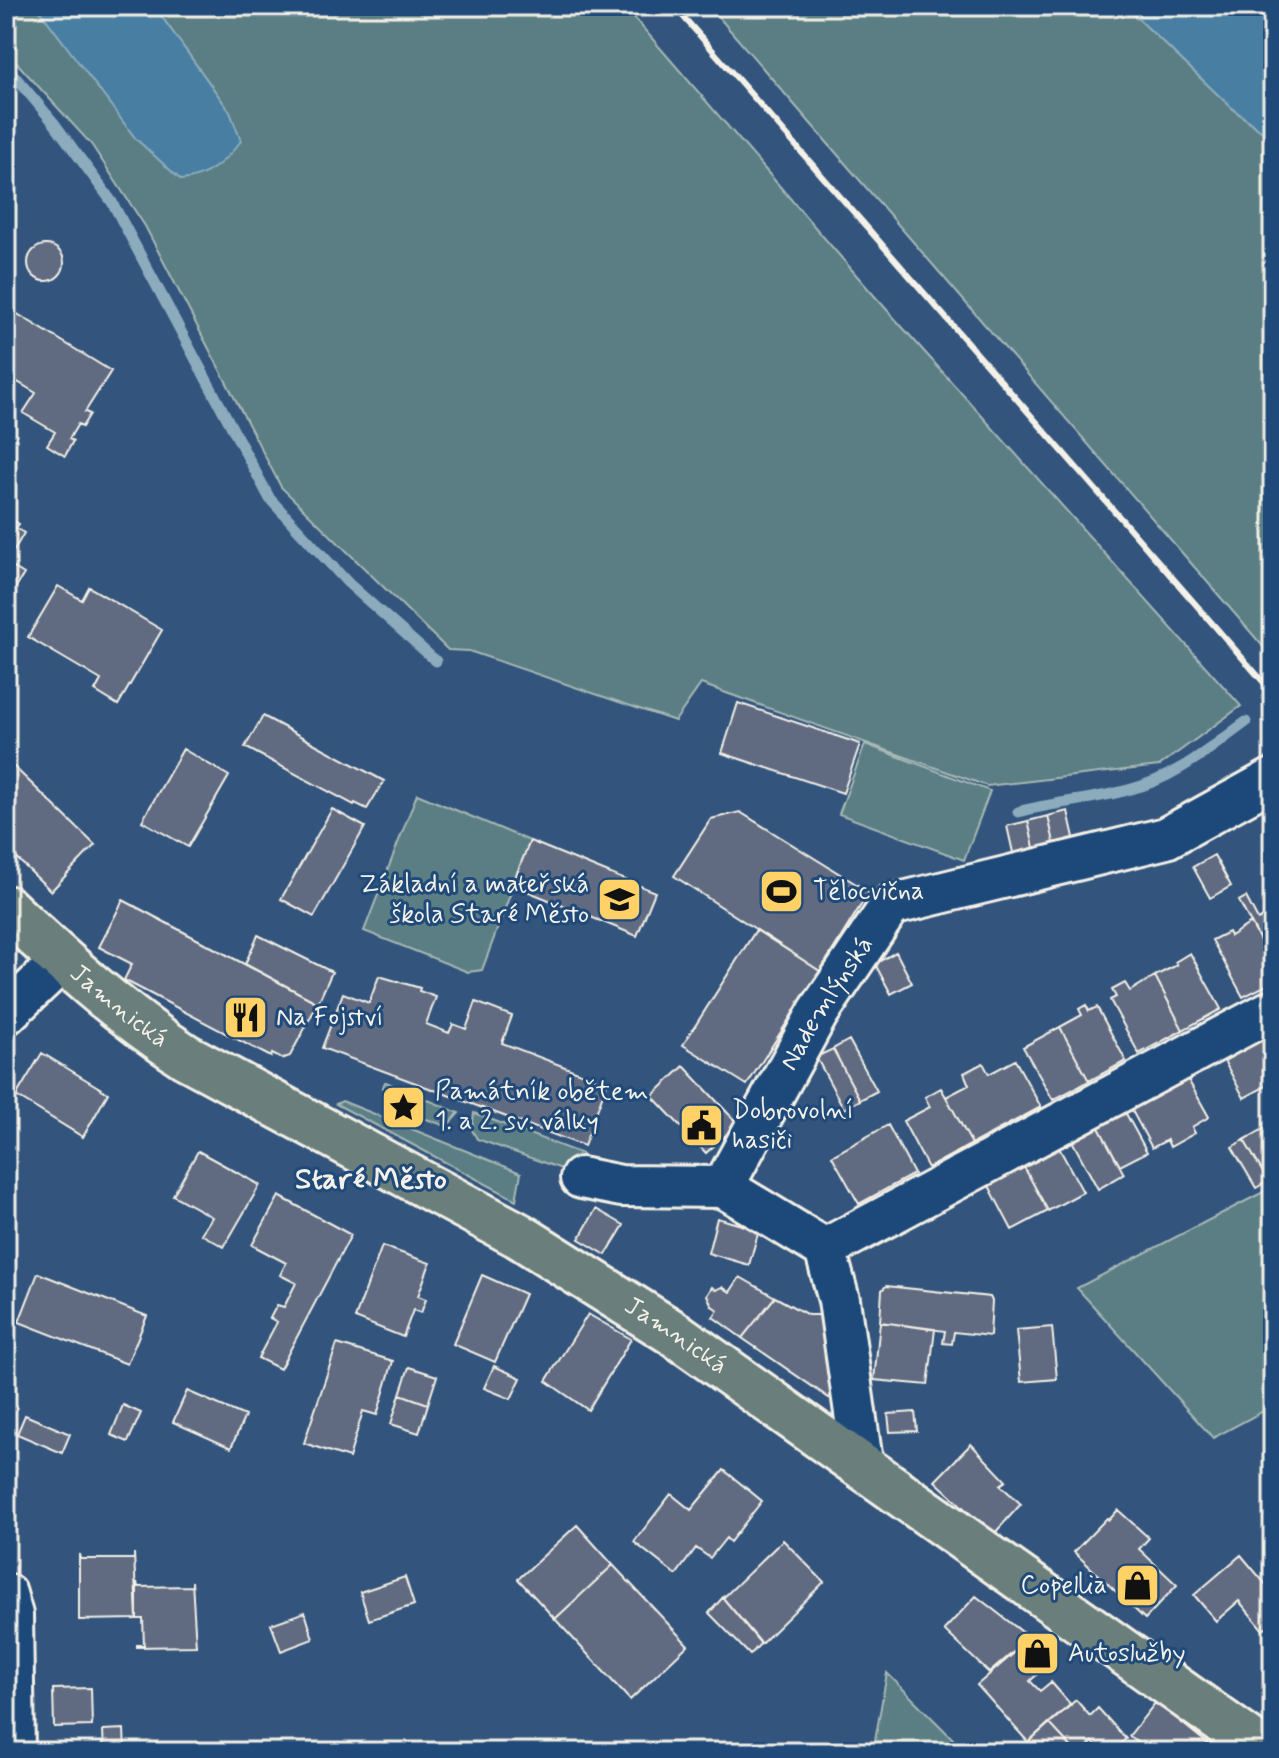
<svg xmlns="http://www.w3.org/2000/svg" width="1279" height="1758" font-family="Mynerve,sans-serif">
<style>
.green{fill:#5a7e83;stroke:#a7b8b6;stroke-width:2}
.water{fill:#477ea2;stroke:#8cacbe;stroke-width:2}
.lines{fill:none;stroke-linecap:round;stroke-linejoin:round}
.stream{stroke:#8cacbe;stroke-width:11}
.building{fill:#616b81;stroke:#f4f1e8;stroke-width:2}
.minor-casing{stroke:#f4f1e8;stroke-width:46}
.major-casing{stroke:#f4f1e8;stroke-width:50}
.minor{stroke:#1f4a7a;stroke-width:40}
.major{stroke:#6b7f7c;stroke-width:44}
.rail{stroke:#f4f1e8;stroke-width:6}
.labels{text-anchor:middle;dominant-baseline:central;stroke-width:6;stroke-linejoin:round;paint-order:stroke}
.poi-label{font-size:26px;fill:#f4f1e8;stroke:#1f4a7a;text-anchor:start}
.street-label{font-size:26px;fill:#f4f1e8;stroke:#1f4a7a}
.quarter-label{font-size:30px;font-weight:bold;fill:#f4f1e8;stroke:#1f4a7a}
</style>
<rect width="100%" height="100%" fill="#33547c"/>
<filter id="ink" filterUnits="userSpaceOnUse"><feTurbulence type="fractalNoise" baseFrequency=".0125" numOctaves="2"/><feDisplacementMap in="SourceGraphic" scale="16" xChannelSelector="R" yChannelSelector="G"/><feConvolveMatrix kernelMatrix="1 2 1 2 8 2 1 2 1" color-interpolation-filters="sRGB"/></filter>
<g filter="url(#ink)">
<path class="green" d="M6,6h37l-3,5 190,101 -76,-106h470l247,286 370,414 -82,60 -172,20 -286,-102 -26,37 -206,-70 -21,-1 -167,-163 -136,-261 -54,-82 -85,-93z
M709,6h416l109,104 39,30v518z
M865,744l125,47 -26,69 -125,-46z
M417,794l113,47 -48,129 -14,2 -104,-41z
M385,1082h1l73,31 -10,11 -6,1 -28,-10 1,-7 -9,-10 -9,1 -5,7 -6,-1 -4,-18z
M342,1101l179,72 -5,27 -180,-96z
M474,1113l108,41 -7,16 -5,2 -93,-33 -5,-9z
M1273,1187v219l-60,32 -136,-150z
M887,1673l79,79h-93z"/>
<path class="water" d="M43,6h111l76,106 11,29c-16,20 -33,37 -60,39l-45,-41 -96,-128z
M1125,6h148v134l-41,-32z"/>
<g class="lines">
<path class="stream" d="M6,66l48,57 58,79 158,297 78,84 88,78
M1018,812c36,-10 74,-12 110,-22 46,-11 81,-41 118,-68"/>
</g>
<path class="building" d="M28 263a18 18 0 1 1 36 0a18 18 0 1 1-36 0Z
M6,307l105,64 -26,41 5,2 -8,13 -4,-3 -9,15 4,2 -8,15 -18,-11 8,-13 -32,-19 13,-20 -30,-18z
M6,516l13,8 -3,4 8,5 -11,19 -7,-4z
M6,563l18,11 -18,29z
M58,586l24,14 7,-13 73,43 -44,75 -23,-14 6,-11 -73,-43z
M738,703l122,41 -17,49 -121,-40z
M263,716l121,65 -17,28 -12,-6 -1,2 -109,-58z
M183,749l46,27 -41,71 -46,-26z
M6,759l89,86 -44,46 -45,-43z
M332,809l33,18 -51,90 -33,-18z
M1068,811l7,31 -20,5 -7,-31z
M740,812l129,80 -49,79 -146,-95 37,-57z
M1048,816l7,31 -20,5 -7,-31z
M1028,821l7,31 -21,5 -7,-31z
M530,841l125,51 -18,44 -125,-51z
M1214,855l17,31 -21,12 -17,-31z
M1246,897l12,23 15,-8 -6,-9 6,-3v65l-34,-64z
M123,900l195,103 -28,53 -8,3 -10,-5 -1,3 -147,-77 8,-16 -33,-17z
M1251,923l22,42v17l-30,15 -31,-57 16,-8 2,4z
M756,930l64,41 -73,114 -64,-40z
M258,935l74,37 -14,31 -73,-39z
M896,952l16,31 -21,11 -16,-30z
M1190,953l31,56 -38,21 -28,-54 22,-11 -2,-3z
M379,976l41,12 -1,3 17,6 -10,27 23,9 4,-9 13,5 10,-27 36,14 -10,27 105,40 -23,63 -262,-98 21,-55 26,10z
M1155,976l28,54 -44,24 -29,-54 6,-3 -4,-7 13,-7 5,8z
M1086,1005l3,6 8,-4 29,54 -37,20 -29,-54 22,-12 -3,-6z
M1060,1027l29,54 -36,19 -30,-53z
M1273,1029v68l-7,-11 -22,12 -22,-41z
M849,1040l28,51 -17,9 -27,-51z
M833,1049l27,51 -16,9 -28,-52z
M42,1053l66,40 -25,44 -67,-41z
M1015,1060l26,47 -69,37 -26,-47 23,-12 -5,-12 19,-10 6,11z
M684,1066l54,58 -32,29 -54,-57z
M1186,1076l23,41 -17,10 3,6 -25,14 -3,-7 -15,8 -22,-41z
M941,1088l31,56 -44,24 -25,-47 27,-14 -5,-10z
M1124,1110l23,42 -27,14 -23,-42z
M1097,1124l27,50 -26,15 -27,-50z
M888,1125l26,49 -55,30 -27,-48z
M1265,1128l8,14v36l-5,3 -24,-41z
M1244,1140l24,41 -12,7 -24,-41z
M1058,1146l25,46 -35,19 -25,-46z
M198,1151l62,34 -36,62 -23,-13 11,-17 -39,-22z
M1023,1165l25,46 -36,19 -24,-46z
M279,1196l72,39 -71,134 -22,-11 19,-36 -7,-4 7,-13 7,2 12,-24 -16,-8 6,-12 -34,-18z
M596,1209l28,16 -18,30 -27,-16z
M717,1218l42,12 -10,35 -41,-12z
M382,1246l48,17 -12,33 8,3 -5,14 -8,-3 -10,27 -48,-19z
M38,1273l109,43 -20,48 -108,-42z
M482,1275l43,19 -30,68 -42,-18z
M740,1277l35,20 -33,41 -29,-21 5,-7 -6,-4 -5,-11 5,-8 4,3 6,-3 8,5z
M886,1286l104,11 2,4 -2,35 -36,-4 -2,12 -9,-1 2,-12 -65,-9 2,-32z
M775,1297l33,18h14l20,77 -13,6 -87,-60z
M588,1314l43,25 -43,71 -42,-29z
M880,1322l55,7 -7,56 -54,-5z
M1052,1327l5,52 -36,3 -5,-52z
M337,1344l56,17 -16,54 -14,-4 -14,47 -45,-15z
M494,1366l27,12 -10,21 -27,-11z
M409,1367l28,9 -9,28 -28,-10z
M187,1391l58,25 -14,32 -58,-26z
M400,1394l28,10 -9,29 -28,-9z
M123,1405l18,8 -13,29 -17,-7z
M915,1412l2,19 -27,1 -2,-18z
M25,1415l45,19 -8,19 -45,-19z
M971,1444l35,37 -6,4 21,19 -28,31 -58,-54z
M724,1470l38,31 -32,41 -4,-4 -16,20 -14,-10 -20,27 -42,-33 37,-48 20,16z
M1118,1510l31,28 -10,11 38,36 -32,34 -71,-67 33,-34 2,2z
M577,1525l36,40 -58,54 -37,-40z
M783,1540l41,42 -63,62 -38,-46z
M134,1553l3,66 -58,1v-66l1,5h54z
M1241,1555l32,38v30l-10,7 -24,-29 -23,20 -22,-26z
M613,1565l75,80 -58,55 -75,-81z
M405,1577l9,28 -45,15 -9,-28z
M192,1581l4,65 -59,1v-2h7l-1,-26h-6v-37l1,5 54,-1z
M725,1595l-2,3 38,45 -11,12 -41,-42z
M976,1596l54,42 -41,35 -45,-43z
M305,1612l8,27 -32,12 -10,-27z
M1035,1635l20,23 -25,23 10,10 11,-9 20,23 -43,37 -51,-57z
M91,1688l1,38 -38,1 -1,-38z
M1076,1700l14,16 8,-8 28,31 -15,13h-10l-8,-10 -12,10h-5l-27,-29z
M1156,1702l62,50h-68l-21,-16z
M1049,1723l27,29h-39l-9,-10z
M124,1729l1,23h-21l-1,-22z"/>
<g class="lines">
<defs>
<g id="minor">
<path d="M6,1014l56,-53"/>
<path d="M581,1178l40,8 102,1"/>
<path d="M825,1249l448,-239"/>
<path id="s1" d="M863,1469l-24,-169 -14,-51 -102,-62 95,-174 73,-108 275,-67 107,-59"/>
<path d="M6,1594l6,21 2,137"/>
</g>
<g id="major">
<path id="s2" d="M6,908c57,54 113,105 179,148l333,179 157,99 590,418"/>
</g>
</defs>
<use href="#minor" class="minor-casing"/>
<use href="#major" class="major-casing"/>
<use href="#minor" class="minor"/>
<use href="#major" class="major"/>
<path class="rail" d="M674,6l599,687"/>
</g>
</g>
<defs>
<symbol id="stadium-square" viewBox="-11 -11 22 22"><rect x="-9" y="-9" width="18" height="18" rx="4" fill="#ffd166" stroke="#1f4a7a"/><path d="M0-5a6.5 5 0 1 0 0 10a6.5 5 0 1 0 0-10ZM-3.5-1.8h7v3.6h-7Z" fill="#111"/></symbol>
<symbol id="school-square" viewBox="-11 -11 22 22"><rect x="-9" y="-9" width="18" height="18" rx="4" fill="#ffd166" stroke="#1f4a7a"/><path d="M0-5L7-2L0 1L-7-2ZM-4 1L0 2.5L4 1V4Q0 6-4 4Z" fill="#111"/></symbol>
<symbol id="restaurant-square" viewBox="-11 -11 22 22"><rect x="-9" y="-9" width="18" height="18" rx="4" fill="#ffd166" stroke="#1f4a7a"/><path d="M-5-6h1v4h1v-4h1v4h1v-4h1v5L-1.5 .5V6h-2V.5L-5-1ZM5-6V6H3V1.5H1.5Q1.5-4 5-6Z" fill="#111"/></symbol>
<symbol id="sight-square" viewBox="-11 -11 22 22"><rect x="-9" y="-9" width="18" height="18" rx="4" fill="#ffd166" stroke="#1f4a7a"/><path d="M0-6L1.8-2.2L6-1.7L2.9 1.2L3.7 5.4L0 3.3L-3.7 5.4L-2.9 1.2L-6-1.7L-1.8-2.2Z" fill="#111"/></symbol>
<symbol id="civic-square" viewBox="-11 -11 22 22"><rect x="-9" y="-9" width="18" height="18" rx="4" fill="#ffd166" stroke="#1f4a7a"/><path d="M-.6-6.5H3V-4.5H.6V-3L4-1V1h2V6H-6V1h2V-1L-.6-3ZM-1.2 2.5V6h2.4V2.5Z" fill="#111"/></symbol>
<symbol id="shop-square" viewBox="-11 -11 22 22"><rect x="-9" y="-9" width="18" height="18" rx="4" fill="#ffd166" stroke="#1f4a7a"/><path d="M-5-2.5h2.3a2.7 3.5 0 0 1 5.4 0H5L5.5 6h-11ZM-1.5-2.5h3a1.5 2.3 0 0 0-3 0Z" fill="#111"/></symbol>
</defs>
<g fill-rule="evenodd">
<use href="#stadium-square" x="756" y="866" width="51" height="51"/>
<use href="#school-square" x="594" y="874" width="51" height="51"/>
<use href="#restaurant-square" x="220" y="992" width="51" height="51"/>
<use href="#sight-square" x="378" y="1082" width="51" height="51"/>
<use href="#civic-square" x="676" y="1100" width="51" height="51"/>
<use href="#shop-square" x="1112" y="1560" width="51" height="51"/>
<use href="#shop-square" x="1012" y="1628" width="51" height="51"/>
</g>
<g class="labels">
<g class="poi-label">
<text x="589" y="885" text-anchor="end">Základní a mateřská<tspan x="589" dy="30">škola Staré Město</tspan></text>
<text x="813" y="892">Tělocvična</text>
<text x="276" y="1018">Na Fojství</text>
<text x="435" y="1092">Památník obětem<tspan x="435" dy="30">1. a 2. sv. války</tspan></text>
<text x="732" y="1111">Dobrovolní<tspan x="732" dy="30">hasiči</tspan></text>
<text x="1107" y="1586" text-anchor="end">Copellia</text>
<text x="1068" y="1654">Autoslužby</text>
</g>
<g class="street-label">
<text stroke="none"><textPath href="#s1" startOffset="554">Nademlýnská</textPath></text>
<text stroke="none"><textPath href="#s2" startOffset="150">Jamnická</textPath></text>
<text stroke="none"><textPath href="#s2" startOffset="798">Jamnická</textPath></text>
</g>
<g class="quarter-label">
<text x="371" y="1179">Staré Město</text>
</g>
</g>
<rect width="1279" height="1758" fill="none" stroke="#1f4a7a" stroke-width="32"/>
<rect x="16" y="16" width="1247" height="1726" fill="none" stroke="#f4f1e8" stroke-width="3" filter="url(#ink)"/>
</svg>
